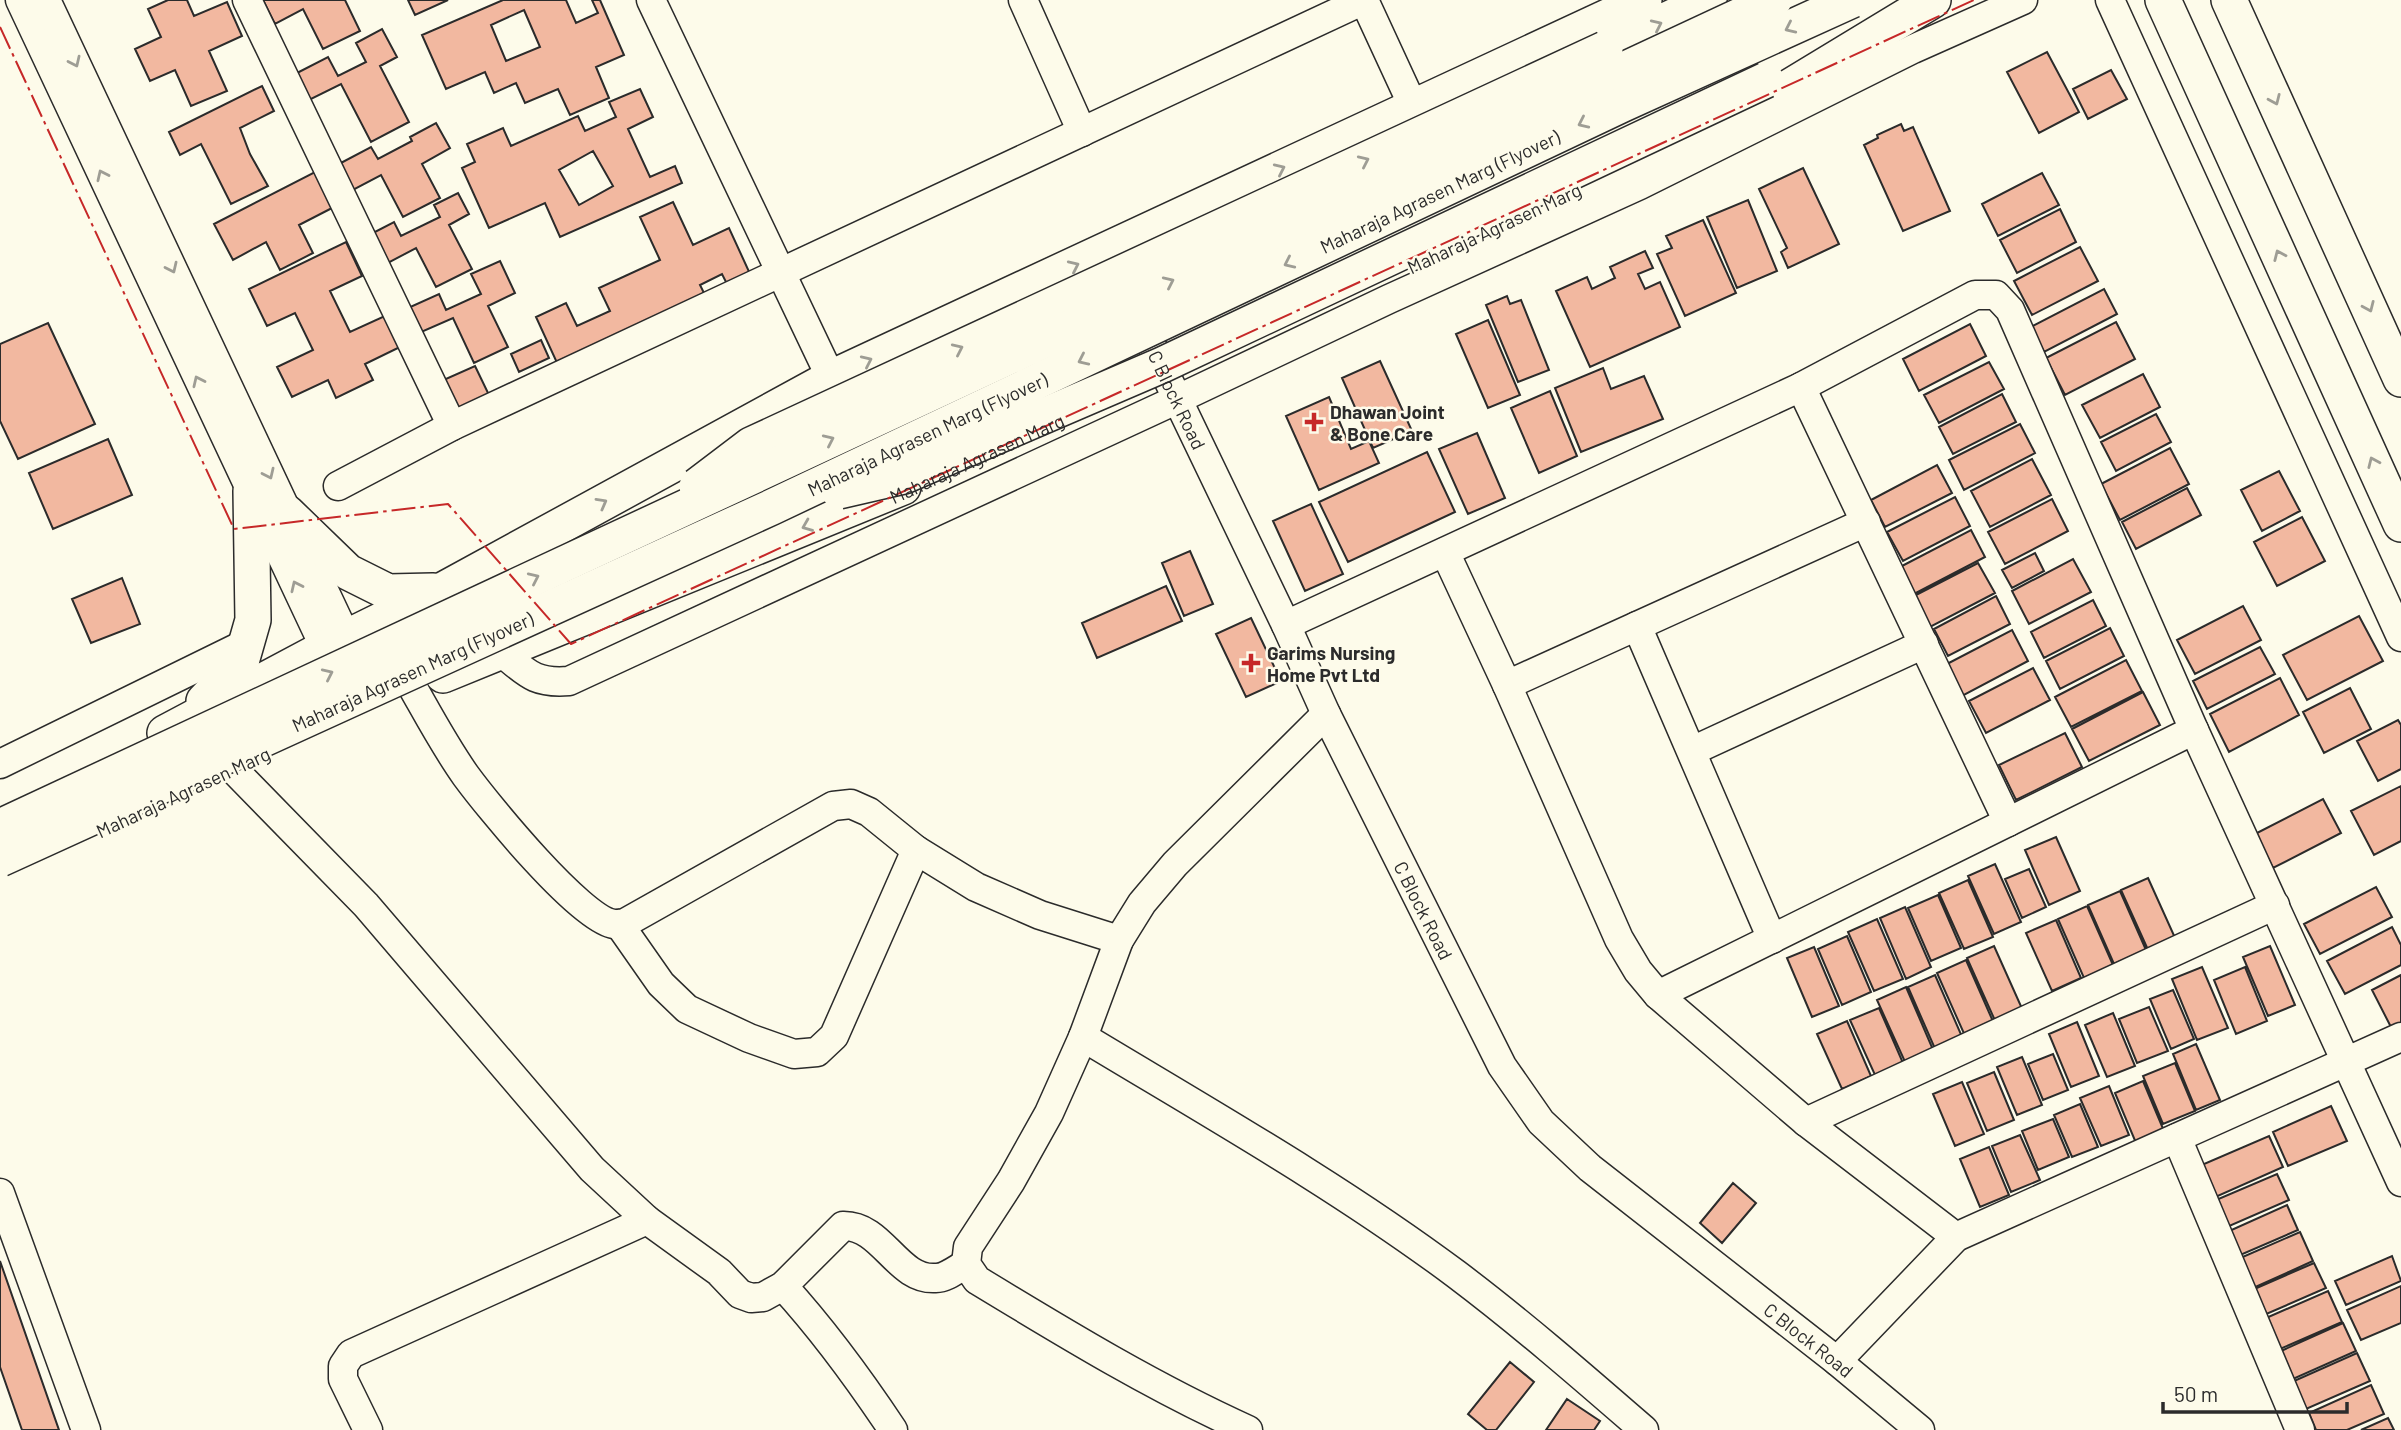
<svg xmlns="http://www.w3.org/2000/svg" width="2401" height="1430" font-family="Barlow,sans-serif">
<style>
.building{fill:#f2b8a0;stroke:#2b2b2b;stroke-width:2;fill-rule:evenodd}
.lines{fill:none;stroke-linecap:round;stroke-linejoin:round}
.minor-casing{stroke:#2b2b2b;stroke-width:31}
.major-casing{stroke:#2b2b2b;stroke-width:38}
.minor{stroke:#fdfbea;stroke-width:28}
.major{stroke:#fdfbea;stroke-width:35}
.major-bridge-casing{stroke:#2b2b2b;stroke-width:38;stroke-linecap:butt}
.major-bridge{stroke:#fdfbea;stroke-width:35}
.power{stroke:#c62828;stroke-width:2;stroke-dasharray:24 5 3.5 5;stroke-linecap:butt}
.oneway{stroke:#9e9d94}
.poi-dot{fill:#c62828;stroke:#fdfbea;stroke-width:2.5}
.labels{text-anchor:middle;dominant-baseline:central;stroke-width:5;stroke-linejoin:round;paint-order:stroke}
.street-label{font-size:19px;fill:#2b2b2b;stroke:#fdfbea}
.poi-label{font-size:19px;font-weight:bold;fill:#2b2b2b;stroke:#fdfbea;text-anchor:start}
</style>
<rect width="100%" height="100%" fill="#fdfbea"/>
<path class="building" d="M168,0h19l7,16 33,-14 15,34 -33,15 18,40 -36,15 -16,-36 -25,11 -15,-32 26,-12 -13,-28z
M263,0h82l15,31 -37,18 -20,-40 -28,15z
M408,0h40l-33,15z
M503,0h63l10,23 22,-10 -6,-13h8l24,55 -28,12 13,31 -39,17 -12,-26 -33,14 -9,-20 -22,10 -9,-21 -39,17 -24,-54zM524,10l16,37 -34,14 -15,-36z
M382,29l15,28 -17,9 29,56 -38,20 -30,-58 -32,16 -14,-26 33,-17 10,19 28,-14 -10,-19z
M2047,52l32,60 -40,21 -32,-61z
M2111,70l16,29 -39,20 -15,-30z
M262,86l12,25 -34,17 10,26 18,32 -37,18 -30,-60 -21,11 -11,-23z
M640,89l13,28 -25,12 22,48 25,-11 7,17 -122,54 -15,-34 -56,25 -27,-60 13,-6 -8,-18 36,-16 8,18 67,-30 7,15 31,-14 -7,-15zM593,151l20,35 -34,19 -20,-35z
M436,123l14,25 -28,16 18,34 -37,19 -22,-42 -30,16 -14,-26 34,-18 7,12 34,-18 -2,-4z
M1901,124l3,7 9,-4 37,84 -47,20 -39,-86 14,-7 -1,-3z
M1803,168l36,76 -51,24 -7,-16 6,-4 -28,-59z
M315,172l19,35 -35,18 14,28 -33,17 -14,-28 -33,18 -19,-36z
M2042,173l17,32 -61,31 -16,-32z
M458,193l11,21 -20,11 23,44 -36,18 -20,-39 -30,16 -15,-30 23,-12 7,14 39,-19 -6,-12z
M1748,200l29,71 -40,17 -30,-71z
M673,202l20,43 36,-17 22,48 -23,10 -6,-12 -22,11 6,12 -148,68 -22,-48 30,-14 11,23 33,-15 -11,-23 61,-28 -20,-43z
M2060,209l16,33 -59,31 -17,-33z
M1703,220l33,73 -51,23 -28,-62 15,-6 -6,-12z
M346,242l16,34 -32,15 20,41 37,-17 15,31 -37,18 8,16 -37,18 -8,-18 -36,17 -15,-30 36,-17 -18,-37 -28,13 -18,-37z
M2080,247l18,34 -66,34 -18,-34z
M1645,251l8,17 -15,6 7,15 15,-7 20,45 -90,40 -34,-76 31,-14 5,12 23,-11 -5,-11z
M500,261l15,32 -27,13 20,41 -34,16 -21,-45 -34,15 -11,-25 31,-14 7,16 35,-16 -10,-20z
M2104,289l13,25 -73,38 -13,-25z
M1507,296l3,8 11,-4 28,70 -31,12 -32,-77z
M1488,320l32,75 -32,13 -32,-74z
M2116,322l19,37 -70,36 -19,-37z
M48,323l47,101 -77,35 -18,-38v-77z
M1970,324l16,32 -67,35 -16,-32z
M541,340l8,18 -30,14 -8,-18z
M1380,361l32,70 -39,17 -31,-70z
M1989,362l15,27 -65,34 -15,-28z
M475,366l14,29 -37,17 -13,-30z
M1603,368l8,21 33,-13 19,43 -82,33 -26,-64z
M2143,374l17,33 -60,31 -18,-33z
M1550,391l27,65 -38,17 -28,-65z
M2002,394l14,28 -63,32 -14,-27z
M1329,397l22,52 18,-8 10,22 -60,27 -33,-74z
M2156,414l15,28 -55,29 -15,-29z
M2020,424l15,29 -71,37 -15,-30z
M1477,433l28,65 -37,16 -29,-65z
M108,439l24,56 -79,34 -24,-56z
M2170,448l19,36 -69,36 -19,-36z
M1427,452l28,60 -107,50 -29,-60z
M2032,459l19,36 -61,32 -19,-36z
M1937,465l15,28 -67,34 -14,-27z
M2279,471l21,40 -38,20 -21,-41z
M2187,488l14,27 -65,34 -14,-27z
M1955,497l15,29 -67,35 -16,-29z
M2052,499l16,32 -63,33 -17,-32z
M1311,504l32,70 -38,17 -32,-70z
M2302,517l23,44 -48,25 -23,-44z
M1971,530l14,27 -71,37 -14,-27z
M1190,551l23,53 -29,12 -22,-53z
M2035,553l9,18 -32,17 -10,-18z
M2073,559l18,33 -62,32 -17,-33z
M1978,563l17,30 -65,34 -16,-31z
M122,578l18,46 -49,19 -19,-44z
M1166,586l16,35 -85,37 -15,-35z
M1996,596l14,28 -62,32 -14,-27z
M2093,600l13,26 -62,32 -13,-26z
M2243,606l18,34 -66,34 -18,-34z
M2359,616l24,45 -76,39 -24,-45z
M1251,618l30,63 -35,16 -30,-63z
M2110,628l14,28 -64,33 -14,-28z
M2012,630l16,31 -66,35 -17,-31z
M2260,647l15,27 -68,35 -14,-28z
M2126,660l16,31 -71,36 -16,-30z
M2033,668l17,32 -64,33 -17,-32z
M2280,678l19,37 -70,37 -19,-38z
M2350,688l21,41 -47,24 -21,-41z
M2143,692l17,33 -71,36 -17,-32z
M2398,720l3,5v44l-23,12 -21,-40z
M2065,733l17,34 -66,33 -17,-35z
M2401,786v55l-27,14 -23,-44z
M2323,799l18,34 -68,35 -18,-34z
M2056,837l24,54 -31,14 -24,-55z
M1995,864l26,58 -27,12 -26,-58z
M2029,869l17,38 -24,11 -17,-39z
M2148,878l28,62 -27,12 -28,-62z
M1968,880l25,57 -29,12 -25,-56z
M2376,887l16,30 -72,37 -16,-30z
M2120,891l26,59 -32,14 -26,-59z
M1938,895l23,53 -30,13 -23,-53z
M2087,906l26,59 -29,13 -26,-59z
M1905,907l26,60 -25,12 -26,-61z
M1877,919l26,60 -29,12 -26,-59z
M2056,920l25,58 -29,13 -26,-58z
M2392,927l9,18v20l-56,29 -18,-33z
M1847,936l24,56 -29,13 -24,-56z
M1994,946l30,67 -27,12 -30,-67z
M2270,946l25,59 -27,11 -25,-59z
M1814,947l25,59 -27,11 -25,-59z
M1966,960l29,66 -29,12 -29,-65z
M2202,967l26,61 -31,12 -25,-61z
M2245,967l22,54 -31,13 -22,-54z
M1935,975l28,64 -27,12 -28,-64z
M2401,975v49l-9,5 -20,-39z
M1906,987l28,65 -28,12 -29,-64z
M2173,990l21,49 -23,10 -21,-50z
M2149,1007l19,44 -31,12 -18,-44z
M1879,1008l24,55 -28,12 -25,-55z
M2113,1013l22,53 -28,11 -22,-52z
M1847,1021l24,55 -29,13 -25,-55z
M2077,1022l22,54 -28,11 -22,-53z
M2196,1044l24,56 -24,10 -23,-56z
M2053,1054l15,36 -25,10 -15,-36z
M2022,1057l20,48 -25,10 -20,-48z
M2175,1063l20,48 -32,13 -20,-48z
M1994,1072l20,48 -27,11 -20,-48z
M2143,1081l21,50 -28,12 -21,-50z
M1962,1082l22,52 -29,12 -22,-52z
M2109,1086l20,49 -28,11 -21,-48z
M2080,1104l18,43 -26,10 -18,-42z
M2331,1106l16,35 -59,25 -15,-34z
M2053,1119l16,38 -31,13 -16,-39z
M2020,1135l20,45 -29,12 -19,-46z
M2269,1136l14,31 -72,32 -14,-32z
M1989,1147l20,48 -29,12 -20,-48z
M2277,1174l12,26 -62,27 -11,-27z
M1733,1183l23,20 -34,40 -22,-20z
M2287,1205l11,25 -60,26 -11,-24z
M2300,1232l13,29 -62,28 -13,-30z
M2392,1256l9,25 -55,24 -11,-24z
M0,1261l59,169h-37l-22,-63z
M2314,1263l12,25 -62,27 -12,-25z
M2401,1286v37l-40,17 -14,-30z
M2328,1291l14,31 -62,27 -14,-31z
M2343,1323l13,28 -63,28 -12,-28z
M2357,1353l13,28 -64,28 -12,-28z
M1510,1362l24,20 -38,48h-9l-19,-16z
M2371,1385l13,29 -37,16h-31l-7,-17z
M1567,1399l33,22 -6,9h-48z
M2388,1418l6,12h-33z"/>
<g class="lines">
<defs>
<g id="minor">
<path d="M20,0l305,648"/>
<path d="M46,0l300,637"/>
<path d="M247,0l205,426"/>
<path d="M651,0l180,378"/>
<path d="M1023,0l59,132"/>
<path d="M1364,0l49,106"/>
<path d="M2110,0l291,637"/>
<path id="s1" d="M1136,313l150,312 40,89 176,352 39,56 49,46 247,193 83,69"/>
<path d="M1801,387l207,435"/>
<path d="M338,486l114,-60 912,-426"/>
<path d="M1445,552l62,133 112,254 19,32 20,24 148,127 150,115"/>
<path d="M1286,625l515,-238 174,-92h21l14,15 184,420 207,452"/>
<path d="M1637,626l135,313"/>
<path d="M500,651c26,21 33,33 69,30l609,-282 211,-100 251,-114 273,-136 110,-49"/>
<path d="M1507,685l359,-163"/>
<path d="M413,688c17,30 33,60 53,88 22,30 115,144 148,148 2,1 9,-1 11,-1l208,-117 18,-2 18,8 47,38 60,37 64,28 79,25"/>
<path d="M1326,714l-151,150 -33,39 -23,37 -36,97c126,76 255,149 373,237 65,49 127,103 188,156"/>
<path d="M1692,751l232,-107"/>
<path d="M0,764l247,-121"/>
<path d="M233,769l133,136 226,264 55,51 72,52 21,22 11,4 12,-1 20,-11 60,-60c40,-1 54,55 93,52 10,0 21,-9 30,-14"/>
<path d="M619,924l42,60 26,25 62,29 45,16 23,-2 17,-16 82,-186"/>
<path d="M1658,995l536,-265"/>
<path d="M1083,1037l-34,76 -38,68 -43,66 -2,17 11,16c89,54 176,107 271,150"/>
<path d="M1806,1122l469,-217"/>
<path d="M2177,1138l123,292"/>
<path d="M0,1193l86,237"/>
<path d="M783,1286c41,45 76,93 110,144"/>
<path d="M1837,1361l119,-124 445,-200"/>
<path d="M368,1430l-25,-51v-13l8,-12 296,-134"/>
</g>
<path id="major" d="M2163,0l238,524
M2229,0l172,379
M1605,49l104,-49
M1432,256l328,-151 173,-105
M287,513l61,59 40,20 45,-1
M443,675l460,-188
M204,701l37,-39 12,-42 -2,-129
M165,733l160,-85 118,-58 388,-212 813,-378"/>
</defs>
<use href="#minor" class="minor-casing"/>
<use href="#major" class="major-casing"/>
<use href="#minor" class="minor"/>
<use href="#major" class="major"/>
<defs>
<g id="major-bridge">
<path d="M697,486l54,-41 854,-396"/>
<path d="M839,491l65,-15 258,-111 604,-285"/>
<path d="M0,827l1774,-827"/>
<path id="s2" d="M0,859l772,-352 851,-403 229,-104"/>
</g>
</defs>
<use href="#major-bridge" class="major-bridge-casing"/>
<use href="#major-bridge" class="major-bridge"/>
<path class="power" id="s3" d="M0,27l234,502 214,-25 123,140 1403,-644"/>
</g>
<defs><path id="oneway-chevron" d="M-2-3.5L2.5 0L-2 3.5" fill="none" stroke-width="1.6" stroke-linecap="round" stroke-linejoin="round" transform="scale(1.75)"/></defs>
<g class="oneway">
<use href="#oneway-chevron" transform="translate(1657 25) rotate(-25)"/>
<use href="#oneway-chevron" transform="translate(1790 28) rotate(155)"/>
<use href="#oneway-chevron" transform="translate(75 62) rotate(65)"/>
<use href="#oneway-chevron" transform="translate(2275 100) rotate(66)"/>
<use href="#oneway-chevron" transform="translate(1583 123) rotate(155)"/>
<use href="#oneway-chevron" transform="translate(1364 161) rotate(-25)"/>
<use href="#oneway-chevron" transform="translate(1280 169) rotate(-25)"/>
<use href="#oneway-chevron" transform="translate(102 175) rotate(-115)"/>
<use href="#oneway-chevron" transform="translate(2279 255) rotate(-114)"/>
<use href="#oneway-chevron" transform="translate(1289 263) rotate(155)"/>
<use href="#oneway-chevron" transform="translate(1074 266) rotate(-25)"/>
<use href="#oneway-chevron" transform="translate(172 268) rotate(65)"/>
<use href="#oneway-chevron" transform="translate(1169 282) rotate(-25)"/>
<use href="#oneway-chevron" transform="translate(2369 307) rotate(66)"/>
<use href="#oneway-chevron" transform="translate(958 349) rotate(-25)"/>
<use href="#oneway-chevron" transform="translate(1083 360) rotate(155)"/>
<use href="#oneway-chevron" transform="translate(867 361) rotate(-25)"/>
<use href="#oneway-chevron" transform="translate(198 381) rotate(-115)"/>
<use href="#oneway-chevron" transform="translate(829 440) rotate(-25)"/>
<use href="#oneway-chevron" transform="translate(2373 462) rotate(-114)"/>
<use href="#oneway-chevron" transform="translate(269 474) rotate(65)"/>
<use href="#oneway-chevron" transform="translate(602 503) rotate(-29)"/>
<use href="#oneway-chevron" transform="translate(807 526) rotate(158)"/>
<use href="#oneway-chevron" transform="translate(534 578) rotate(-25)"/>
<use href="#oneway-chevron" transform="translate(296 586) rotate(-115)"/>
<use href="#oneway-chevron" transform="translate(328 674) rotate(-25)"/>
</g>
<g class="poi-dot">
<path d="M1310.5 411.5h7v7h7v7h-7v7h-7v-7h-7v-7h7z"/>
<path d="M1247.5 652.5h7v7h7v7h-7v7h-7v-7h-7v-7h7z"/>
</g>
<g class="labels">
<g class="street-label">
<text stroke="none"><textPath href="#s2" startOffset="1587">Maharaja Agrasen Marg (Flyover)</textPath></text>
<text transform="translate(1494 228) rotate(-25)">Maharaja Agrasen Marg</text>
<text stroke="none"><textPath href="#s1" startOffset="96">C Block Road</textPath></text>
<text stroke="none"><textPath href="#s2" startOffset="1020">Maharaja Agrasen Marg (Flyover)</textPath></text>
<text stroke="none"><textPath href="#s3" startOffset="1402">Maharaja Agrasen Marg</textPath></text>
<text stroke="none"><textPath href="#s2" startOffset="453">Maharaja Agrasen Marg (Flyover)</textPath></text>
<text transform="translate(183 792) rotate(-25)">Maharaja Agrasen Marg</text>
<text stroke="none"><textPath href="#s1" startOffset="663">C Block Road</textPath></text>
<text stroke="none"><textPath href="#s1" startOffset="1251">C Block Road</textPath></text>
</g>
<g class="poi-label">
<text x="1330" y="411">Dhawan Joint<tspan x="1330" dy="22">&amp; Bone Care</tspan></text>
<text x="1267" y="652">Garims Nursing<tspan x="1267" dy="22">Home Pvt Ltd</tspan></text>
</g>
</g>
<path d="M2163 1402v10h184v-10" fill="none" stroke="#2b2b2b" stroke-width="3.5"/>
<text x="2174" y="1402" font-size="21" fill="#2b2b2b" stroke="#fdfbea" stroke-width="5" paint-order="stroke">50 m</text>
</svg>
